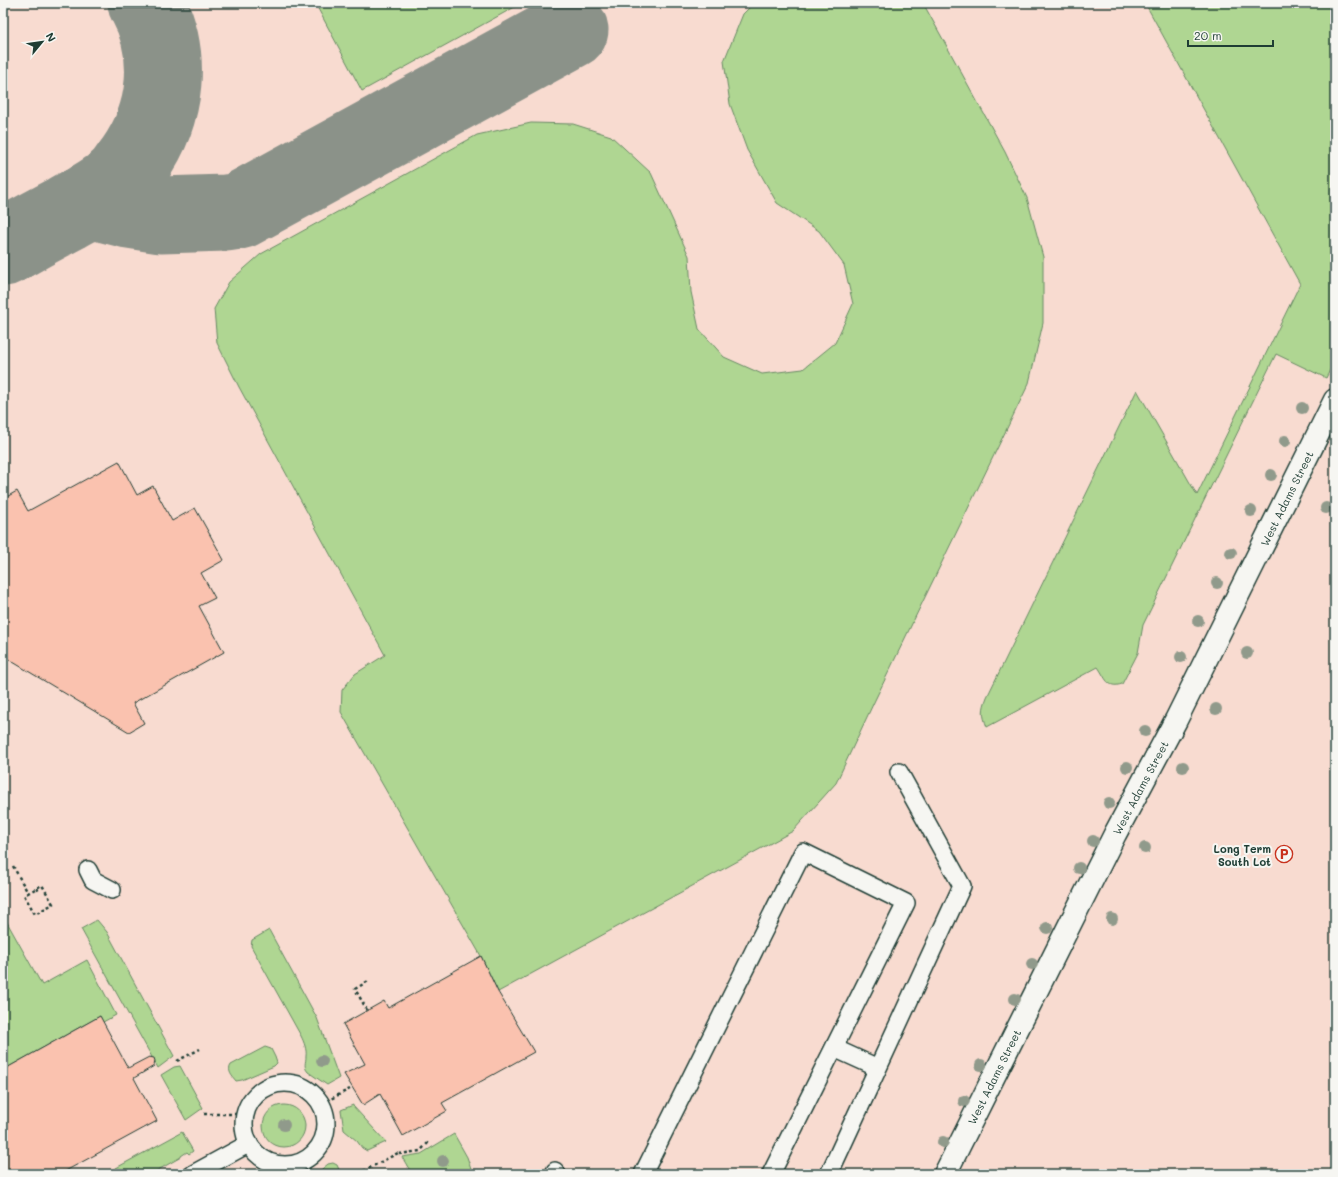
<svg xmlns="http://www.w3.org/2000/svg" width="1338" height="1177" font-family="Mali,sans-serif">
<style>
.built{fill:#f8dbd0}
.green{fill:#afd692;stroke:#678a63}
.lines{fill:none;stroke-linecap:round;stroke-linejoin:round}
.taxiway{stroke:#8b9289;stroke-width:77}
.building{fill:#fac2af;stroke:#1f3d34}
.service-casing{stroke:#1f3d34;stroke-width:20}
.minor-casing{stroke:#1f3d34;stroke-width:25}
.path{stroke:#1f3d34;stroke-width:2.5;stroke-dasharray:3 3;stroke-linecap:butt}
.service{stroke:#f6f6f2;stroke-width:17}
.minor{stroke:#f6f6f2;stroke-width:22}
.tree{fill:#909a8b}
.labels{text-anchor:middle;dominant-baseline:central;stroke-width:4;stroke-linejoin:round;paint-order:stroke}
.street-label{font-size:11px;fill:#1f3d34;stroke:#f6f6f2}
.poi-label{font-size:11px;font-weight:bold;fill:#1f3d34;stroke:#f6f6f2;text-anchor:end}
</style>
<rect width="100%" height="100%" fill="#f7e6de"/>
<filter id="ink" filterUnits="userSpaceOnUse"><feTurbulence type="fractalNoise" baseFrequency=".025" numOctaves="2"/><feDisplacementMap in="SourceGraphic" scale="8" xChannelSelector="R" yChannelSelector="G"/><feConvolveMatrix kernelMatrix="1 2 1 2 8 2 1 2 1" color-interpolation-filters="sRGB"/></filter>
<g filter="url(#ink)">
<path class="built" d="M3,3h1332v1171h-1332z"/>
<path class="green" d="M315,3h207l-160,88z
M754,3h169l82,149 22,46 16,59v66l-14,60 -154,317 -39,83 -43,48 -295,161 -17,-36 -140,-244 1,-22 13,-16 30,-19 -146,-268 -22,-44 -3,-34 15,-27 32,-28 216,-119 54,-12 42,1 38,12 40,37 38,83 2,36 8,37 25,28 38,17 41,-5 32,-26 18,-39 -9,-39 -25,-34 -42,-28 -30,-53 -17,-46 -6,-43 19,-47z
M1145,3h190v357l-9,18 -50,-24 -133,271 -5,28 -16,31c-15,5 -16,-6 -24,-17l-111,60c-5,-13 -5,-17 0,-30l150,-307 60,105 103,-211z
M3,915l39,70 45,-25 29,55 -13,7 -3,-6 -97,54z
M97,920l10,12 67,124 -16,12 -77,-139z
M269,930l48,88 22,60 -12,7 -19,-13c-5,-6 -2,-9 -2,-16 1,-6 -2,-14 -5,-20l-50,-90 1,-6z
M265,1047l6,2 4,8 2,6 -3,3 -32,14 -6,1c-4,-5 -9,-10 -5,-16z
M180,1066l23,42 -17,12 -25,-45 13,-8z
M353,1105v1l33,36 -19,9 -5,-3 -5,-7 -13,-11 -3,-20z
M263 1126a21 21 0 1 1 42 0a21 21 0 1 1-42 0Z
M182,1132l11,19 -4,3 -2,-2 -6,4v1l-30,17h-46z
M454,1134l13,23 6,17h-61l-10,-17 19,-3z
M333,1163l4,2 4,9h-25l12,-10z"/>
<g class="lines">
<path class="taxiway" d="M90,200l39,10 32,5 65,-2 13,-2 331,-181
M3,248c21,-12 43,-24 64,-35 19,-11 41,-21 56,-37 4,-5 7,-10 11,-15 33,-47 40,-107 12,-158"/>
</g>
<path class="building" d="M119,461l18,34 16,-9 19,35 23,-13 29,52 -23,13 14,25 -16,8 25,46 -91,51 11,20 -15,9 -126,-76v-157l14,-8 11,20z
M481,956l17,36 36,60 -92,51 5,8 -44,25 -23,-42 -17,11 -19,-31 21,-10 -22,-40 41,-23 4,7z
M100,1016l28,52 21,-11 5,1 1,3 -1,5 -20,12 23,43 -97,53h-57v-104z"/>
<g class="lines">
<defs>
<path id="service" d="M88,870l5,10 19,10
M834,1048l44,20
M244 1124a41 41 0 1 1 82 0a41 41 0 1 1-82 0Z
M555,1171l2,3
M193,1174l55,-30
M643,1174l160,-322 103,51 -135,271
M829,1174l133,-288 -63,-114"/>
<g id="minor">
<path id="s1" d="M945,1174l170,-340 61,-114 159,-320"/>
</g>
</defs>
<use href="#service" class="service-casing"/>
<use href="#minor" class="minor-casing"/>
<path class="path" d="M13,866l15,27 14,-8 11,19 -18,10 -11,-19 4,-2
M37,888l2,4
M367,1010l-12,-21 15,-9
M177,1061l23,-12
M321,1104l29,-15
M204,1114h41
M399,1154l21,-3 10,-10
M258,1174l5,-10
M358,1174l40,-21"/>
<use href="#service" class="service"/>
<use href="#minor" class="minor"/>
</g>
<g class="tree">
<circle cx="1302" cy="408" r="6"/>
<circle cx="1285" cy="441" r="6"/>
<circle cx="1271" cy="475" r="6"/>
<circle cx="1326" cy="508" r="6"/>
<circle cx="1251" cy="511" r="6"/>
<circle cx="1231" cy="553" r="6"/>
<circle cx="1217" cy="583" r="6"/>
<circle cx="1198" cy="621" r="6"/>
<circle cx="1247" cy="653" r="6"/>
<circle cx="1181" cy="657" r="6"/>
<circle cx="1216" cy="709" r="6"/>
<circle cx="1145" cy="731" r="6"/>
<circle cx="1127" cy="767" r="6"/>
<circle cx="1183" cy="767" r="6"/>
<circle cx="1109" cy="803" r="6"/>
<circle cx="1093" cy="841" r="6"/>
<circle cx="1145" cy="848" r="6"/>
<circle cx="1079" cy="868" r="6"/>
<circle cx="1112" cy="919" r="6"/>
<circle cx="1047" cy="928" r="6"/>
<circle cx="1032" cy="964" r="6"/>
<circle cx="1015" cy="999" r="6"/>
<circle cx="322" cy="1061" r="6"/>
<circle cx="981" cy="1065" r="6"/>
<circle cx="964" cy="1101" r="6"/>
<circle cx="284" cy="1125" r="6"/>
<circle cx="943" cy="1142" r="6"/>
<circle cx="443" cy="1161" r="6"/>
</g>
</g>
<defs>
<symbol id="parking-ring" viewBox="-11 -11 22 22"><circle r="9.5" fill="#f6f6f2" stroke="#c8321e" stroke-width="1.5"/><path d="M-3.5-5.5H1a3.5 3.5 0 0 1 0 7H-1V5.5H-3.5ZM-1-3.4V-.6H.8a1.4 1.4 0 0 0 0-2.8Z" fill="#c8321e"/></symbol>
</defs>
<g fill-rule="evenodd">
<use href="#parking-ring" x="1274" y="844" width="20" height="20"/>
</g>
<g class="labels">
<g class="street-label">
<text stroke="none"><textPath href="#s1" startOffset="757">West Adams Street</textPath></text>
<text stroke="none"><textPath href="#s1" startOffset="433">West Adams Street</textPath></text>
<text stroke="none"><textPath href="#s1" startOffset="109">West Adams Street</textPath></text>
</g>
<g class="poi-label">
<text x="1271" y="848">Long Term<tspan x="1271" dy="13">South Lot</tspan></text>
</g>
</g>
<rect width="1338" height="1177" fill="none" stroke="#f6f6f2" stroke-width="16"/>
<rect x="8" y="8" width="1322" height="1161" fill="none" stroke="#1f3d34" stroke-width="1.5" filter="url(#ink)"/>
<g transform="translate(42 42) rotate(61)" stroke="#f6f6f2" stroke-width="3" paint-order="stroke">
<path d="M0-3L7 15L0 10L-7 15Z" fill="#1f3d34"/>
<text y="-6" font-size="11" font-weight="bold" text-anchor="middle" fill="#1f3d34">N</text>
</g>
<path d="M1188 40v6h85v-6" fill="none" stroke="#1f3d34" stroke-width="2"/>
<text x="1194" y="40" font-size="12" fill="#1f3d34" stroke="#f6f6f2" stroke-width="3" paint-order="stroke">20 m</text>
</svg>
